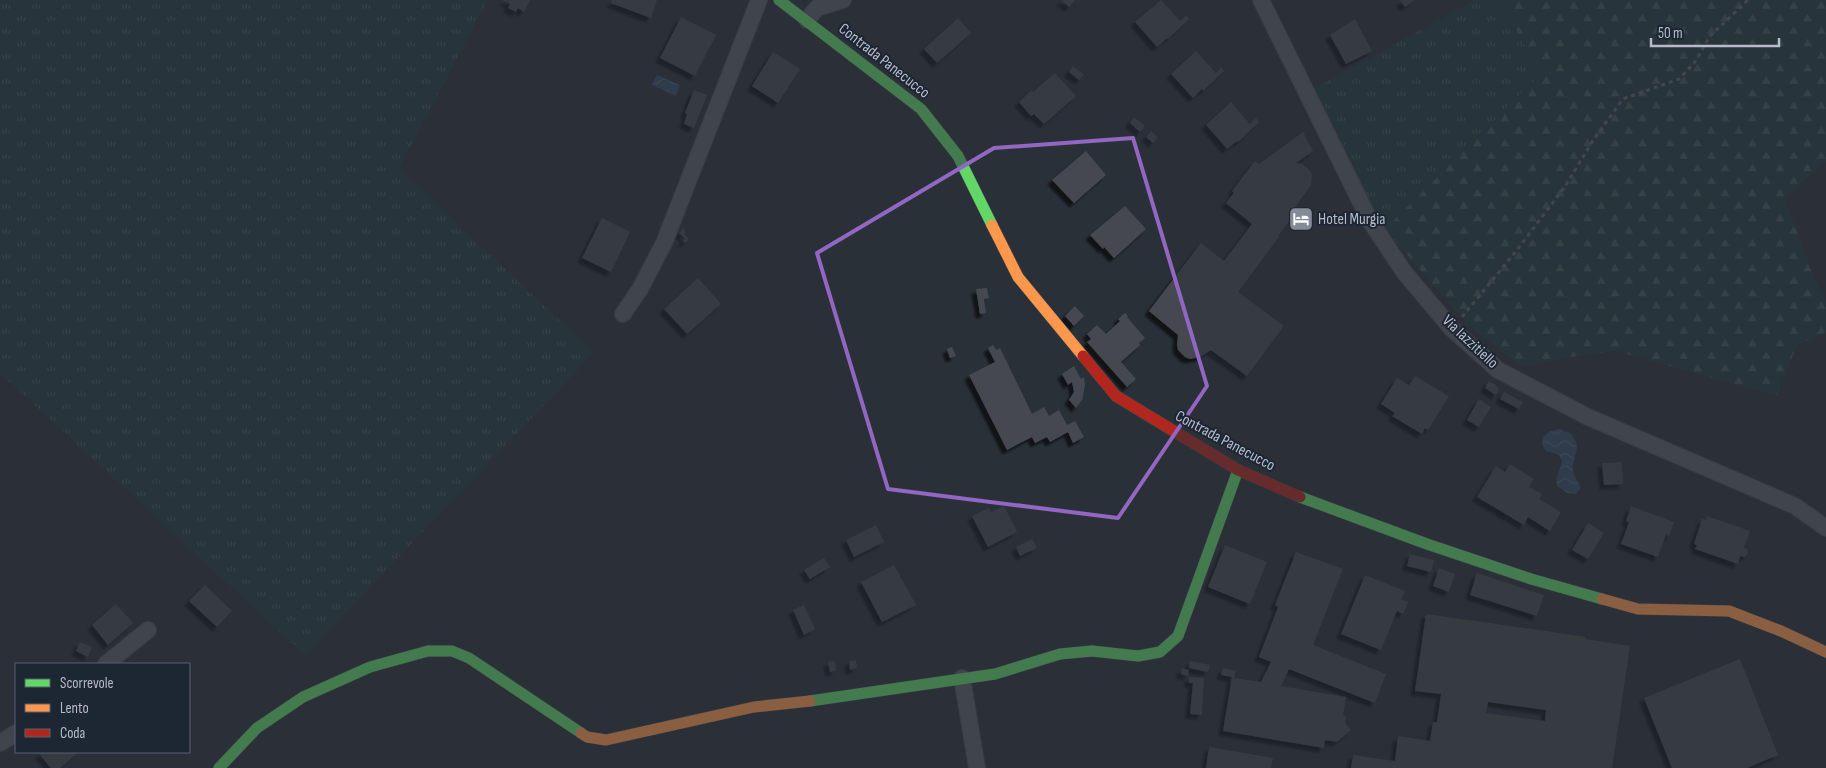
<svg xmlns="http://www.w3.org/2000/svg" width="1826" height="768" font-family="'Sofia Sans Condensed',sans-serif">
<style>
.grass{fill:url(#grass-tufts)}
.forest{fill:url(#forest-firs)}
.water{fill:url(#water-waves)}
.building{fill:#444950;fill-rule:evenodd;filter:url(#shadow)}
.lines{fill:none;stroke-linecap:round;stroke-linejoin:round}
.street-casing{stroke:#484c53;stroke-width:18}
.fast-casing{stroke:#484c53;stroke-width:12}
.slow-casing{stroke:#484c53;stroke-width:12}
.jam-casing{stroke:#484c53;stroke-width:12}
.path{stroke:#5d636a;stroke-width:3;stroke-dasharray:4 4;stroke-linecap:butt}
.street{stroke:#5a5e66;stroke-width:16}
.fast{stroke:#63d668;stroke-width:11}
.slow{stroke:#ff974d;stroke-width:11}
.jam{stroke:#b3261e;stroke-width:11}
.marked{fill:none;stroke:#9266c3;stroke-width:4;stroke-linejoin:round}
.labels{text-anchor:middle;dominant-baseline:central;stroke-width:4;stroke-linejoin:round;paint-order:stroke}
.street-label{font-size:16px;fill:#b4bcc9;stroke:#1d2633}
.poi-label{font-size:16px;fill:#b4bcc9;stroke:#1d2633;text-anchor:start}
</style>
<defs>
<pattern id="grass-tufts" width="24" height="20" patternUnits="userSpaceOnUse" patternTransform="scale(1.25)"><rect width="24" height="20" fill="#273a3e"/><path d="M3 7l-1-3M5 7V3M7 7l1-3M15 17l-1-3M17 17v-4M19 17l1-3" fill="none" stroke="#445559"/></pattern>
<pattern id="forest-firs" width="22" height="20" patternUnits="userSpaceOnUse" patternTransform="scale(1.25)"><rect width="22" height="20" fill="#273a3e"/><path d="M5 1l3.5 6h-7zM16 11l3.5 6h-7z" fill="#445559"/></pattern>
<pattern id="water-waves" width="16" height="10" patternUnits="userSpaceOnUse" patternTransform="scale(1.25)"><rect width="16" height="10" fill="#384963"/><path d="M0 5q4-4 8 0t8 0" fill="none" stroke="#526178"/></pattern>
<filter id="shadow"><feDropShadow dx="-4.5" dy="4.5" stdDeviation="1" flood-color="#0009"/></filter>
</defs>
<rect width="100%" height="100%" fill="#2a3038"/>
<path class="grass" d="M0,0h488l-89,168 195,185 -289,302 -305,-282z
M1475,0h23l44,73 -156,155 -24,-41 -49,-98z"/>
<path class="forest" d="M1498,0h328v162l-42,35 32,85 10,18v32l-29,13 -20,51 -162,-45 -52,7 -40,9 -49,-37 -30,-32 -52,-61 -6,-9 156,-155z"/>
<path class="water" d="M657,75l23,10 -4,11 -24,-11z
M1559,429l11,4c14,15 2,22 3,37 1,7 6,12 8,18l-5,6 -9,-1 -10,-7c-4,-11 11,-24 1,-31 -3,-2 -8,-2 -12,-4l-4,-6 1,-8 5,-5z"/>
<path class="building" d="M503,0h27l-6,12 -6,-4 -2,4 -8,-4 2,-4z
M612,0h45l-6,18 -40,-15z
M1061,0h14l-6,7z
M1161,0l19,21 6,-5 3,3 -21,20 -1,-1 -10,9 -22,-25z
M1400,0h15l-10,7z
M681,17l35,18 -21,41 -35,-18z
M958,18l13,15 -34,30 -13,-14z
M1355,19l17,32 -26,13 -16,-29z
M1196,51l20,22 5,-6 3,4 -21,20 -1,-2 -9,9 -22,-24z
M773,52l27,17 -22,34 -26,-17z
M1073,66l11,9 -5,5 -10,-8z
M1055,73l21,23 -32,28 -10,-10 -3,2 -12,-14 13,-12 1,2z
M694,90l13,5 -13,33 -10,-4 3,-10 -2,-1z
M1231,102l19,22 6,-6 3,4 -21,20 -1,-1 -10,8 -21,-24z
M1134,117l11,9 -5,6 -10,-9z
M1151,131l7,6 -5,6 -7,-6z
M1303,132l10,19 -17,12 6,1 8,7 2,4 -1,10 -15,21 3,2 -21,28 1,1 -41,55 46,34 -37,50 -36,-26 -11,7 -10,2 -5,-2 -7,-7 -1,-5 1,-10 -29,-24 52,-68 23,18 28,-37 -26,-21 8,-10 -2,-2 23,-30 4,3z
M1086,151l20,24 -32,28 -22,-23z
M1125,206l21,23 -32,29 -10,-11 -1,2 -13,-14z
M602,218l28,14 -19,40 -29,-14z
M683,228l3,4 -2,2 5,5 -4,4 -2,-2 2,-3 -6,-5z
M698,278l23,26 -34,30 -23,-25z
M987,288l2,10 -5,1 2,14 -6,1 -4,-25z
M1075,306l9,10 -10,10 -9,-10z
M1125,313l3,3 -1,1 18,21 -6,5 1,2 -19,17 15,17 -9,8 -40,-45 4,-3 -4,-5 10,-9 9,9 14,-13 -2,-2z
M993,345l3,5 4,-2 32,66 12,-7 5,9 10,-6 8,15 8,-4 9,16 -11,6 -5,-11 -18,10 -3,-5 -12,6 -3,-6 -25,13 -38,-75 26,-13 -7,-14z
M952,347l4,9 -6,2 -3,-9z
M1074,366l7,13 3,-2 1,8 -3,15 -6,8 -7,-8 5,-8 -2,-10 -4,3 -6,-11z
M1415,376l34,20 -21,34 -3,-2 -3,6 -30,-18 3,-3 -14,-9 16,-26 12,7z
M1489,381l7,4 3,5 -3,5 -11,-7z
M1504,392l19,10 -4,7 -19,-10z
M1479,399l12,8 -12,20 -12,-7z
M1622,462l1,22 -19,1 -2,-22z
M1510,464l24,15 -5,8 13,7 -3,5 22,13 -11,19 -22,-14 -4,8 -47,-28 19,-31 9,6z
M1004,506l13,26 -29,15 -16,-31 17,-8 2,4z
M1631,506l43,16 -5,14 -3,-2 -8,23 -37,-13 8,-22 -3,-1z
M1707,516l43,15 -6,16 4,3v3l-3,4 -5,-1 -2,8 -43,-15 2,-4 -3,-1 8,-25 4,1z
M1588,523l16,10 -16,26 -16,-9z
M876,525l8,17 -30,15 -8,-17z
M1032,539l5,9 -17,8 -4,-9z
M1225,545l42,17 -17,42 -42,-17z
M1296,552l47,17 -30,76 73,29 -11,29 -86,-34 -8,17 65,11 -3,19 3,1 -1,6 6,7 -14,12 -12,-2 -1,8 -101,-17 9,-54 -11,-2 2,-7 13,3 -2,7 27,4 10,-20 -12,-5 19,-50 -3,-2z
M1410,554l24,6 -3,12 -24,-6z
M824,558l6,9 -20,12 -6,-9z
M894,565l22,40 -34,17 -21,-40z
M1439,568l16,6 -6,18 -16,-6z
M1477,573l67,22 -7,21 -67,-21z
M1365,575l40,16 -4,8 7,3 -5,12 -6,-3 -16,39 -40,-16z
M205,585l27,26 -15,16 -28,-26z
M116,604l17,19 -25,22 -16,-20z
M804,605l11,24 -11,6 -11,-25z
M1426,614l120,17 40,6 -1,2 45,7 -18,122h-261l2,-13 42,6 3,-25 32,5 3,-19h4l4,-28 -26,-3zM1488,702l58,8 -1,11 -59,-8z
M80,642l12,5 -4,10 -12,-6z
M1740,659l38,96 -31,13h-75l-28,-70z
M856,660l1,8 -7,2 -1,-9z
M835,661l1,10 -6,1 -2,-10z
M1190,661l20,4 -2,7 -19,-4z
M1182,668l7,2 -1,6 -7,-2z
M1189,677l15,1 -2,37 -12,-1 3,-31h-4z
M1209,747l64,11 -2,10h-65z
M42,752h37l-19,16h-9l-11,-13z"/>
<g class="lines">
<defs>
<path id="street" d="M1261,0l108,219 35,53 48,57 46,41 90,47 207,89 31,22
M807,20l10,-12 26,-8
M623,314l17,-25 24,-46 95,-243
M106,664l42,-34
M962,678l15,90
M0,743l16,-10"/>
<path id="fast" d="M779,0l142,109 37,47 34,69
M1300,497l127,47 104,35 71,20
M810,701l185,-27 65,-20 32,-3 46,5 22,-4 18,-16 60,-166
M219,768l38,-40 46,-31 67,-30 58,-16h24l17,7 112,75"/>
<path id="slow" d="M992,225l26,52 65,79
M1602,599l36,10 91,2 52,20 45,21
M581,733l6,4 19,3 148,-33 56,-6"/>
<path id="jam" d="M1083,356l33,40 122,74 62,27"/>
</defs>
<use href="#street" class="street-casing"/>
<use href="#fast" class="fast-casing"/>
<use href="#slow" class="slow-casing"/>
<use href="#jam" class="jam-casing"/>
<path class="path" d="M1462,317l51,-62 51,-67 30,-49 29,-40 56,-20 16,-17 15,-26 38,-36"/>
<use href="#street" class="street"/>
<use href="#fast" class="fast"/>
<use href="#slow" class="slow"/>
<use href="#jam" class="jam"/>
</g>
<path d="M0 0H1826V768H0ZM1133,138l74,248 -89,132 -230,-29 -71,-236 177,-105z" fill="#2a3038" fill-opacity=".55" fill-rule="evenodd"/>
<path class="marked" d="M1133,138l74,248 -89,132 -230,-29 -71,-236 177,-105z"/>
<defs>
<symbol id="hotel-square" viewBox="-11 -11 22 22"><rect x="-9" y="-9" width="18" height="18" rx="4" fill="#848b96" stroke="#1d2633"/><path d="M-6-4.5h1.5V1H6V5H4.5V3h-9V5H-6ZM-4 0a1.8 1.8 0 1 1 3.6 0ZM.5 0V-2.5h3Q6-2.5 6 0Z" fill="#fff"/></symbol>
</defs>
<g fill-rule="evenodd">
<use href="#hotel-square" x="1287" y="205" width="28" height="28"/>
</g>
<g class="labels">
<g class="street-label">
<text transform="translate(884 61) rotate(38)">Contrada Panecucco</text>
<text transform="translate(1470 342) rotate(43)">Via Iazzitiello</text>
<text transform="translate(1225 441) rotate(28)">Contrada Panecucco</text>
</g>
<g class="poi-label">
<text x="1318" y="219">Hotel Murgia</text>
</g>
</g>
<rect x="15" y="663" width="175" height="90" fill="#1d2633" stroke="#59626f"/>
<rect x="25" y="679" width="25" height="8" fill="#63d668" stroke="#59626f"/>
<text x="60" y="688" font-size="15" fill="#b4bcc9">Scorrevole</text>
<rect x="25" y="704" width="25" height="8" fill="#ff974d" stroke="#59626f"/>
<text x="60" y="713" font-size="15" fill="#b4bcc9">Lento</text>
<rect x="25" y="729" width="25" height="8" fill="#b3261e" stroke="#59626f"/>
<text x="60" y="738" font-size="15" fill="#b4bcc9">Coda</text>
<path d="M1651 38v8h128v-8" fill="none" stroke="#b4bcc9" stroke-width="2.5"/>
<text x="1658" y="38" font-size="15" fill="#b4bcc9" stroke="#1d2633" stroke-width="4" paint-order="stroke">50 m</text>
</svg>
